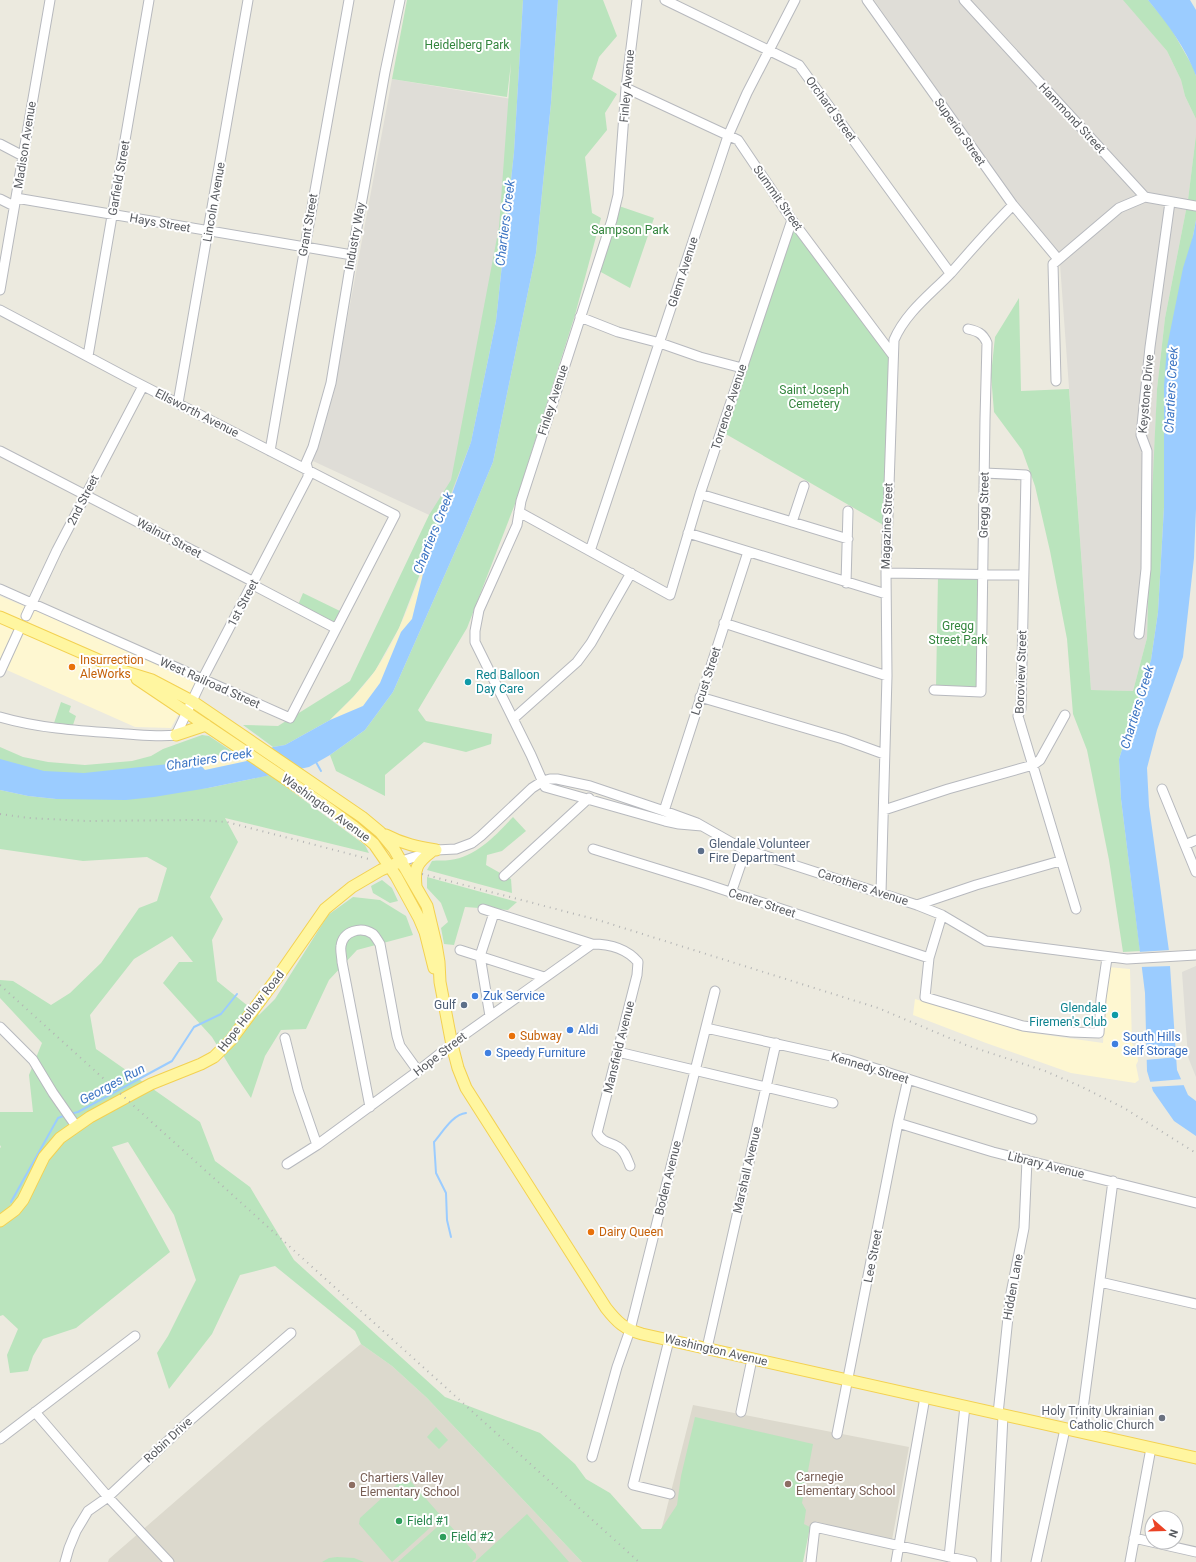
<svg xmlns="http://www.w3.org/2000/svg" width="1196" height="1562" font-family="Roboto,sans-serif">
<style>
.commercial{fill:#fef7d1}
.industrial{fill:#dfddd7}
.education{fill:#dcd9cd}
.green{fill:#bae4bd}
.sand{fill:#faf3cb}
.water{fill:#9bccff}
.pier{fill:#eceadf}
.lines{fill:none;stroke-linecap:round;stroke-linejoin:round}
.stream{stroke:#9bccff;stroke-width:2}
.minor-casing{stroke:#b7b9be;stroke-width:11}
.major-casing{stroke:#f3d151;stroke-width:13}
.minor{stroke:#fff;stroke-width:9}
.major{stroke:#fff6a0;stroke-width:11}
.rail{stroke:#b3b4b4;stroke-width:2;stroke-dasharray:1 5;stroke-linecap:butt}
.food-dot{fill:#e8710a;stroke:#fff;stroke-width:1.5}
.culture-dot{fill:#0f9aa8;stroke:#fff;stroke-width:1.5}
.service-dot{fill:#5c6f8a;stroke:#fff;stroke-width:1.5}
.shop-dot{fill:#3f7fe0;stroke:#fff;stroke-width:1.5}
.worship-dot{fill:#6b7280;stroke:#fff;stroke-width:1.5}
.education-dot{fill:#8d6e63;stroke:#fff;stroke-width:1.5}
.leisure-dot{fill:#2e9e5b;stroke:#fff;stroke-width:1.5}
.labels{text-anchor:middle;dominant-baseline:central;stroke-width:4;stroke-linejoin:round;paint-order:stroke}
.park-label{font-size:12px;fill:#33853d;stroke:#fff}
.street-label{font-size:12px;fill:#585b60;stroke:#fff}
.food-label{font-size:12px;fill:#c56008;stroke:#fff;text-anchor:start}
.culture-label{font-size:12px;fill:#0d838f;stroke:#fff;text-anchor:start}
.service-label{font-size:12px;fill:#4e5e75;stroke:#fff;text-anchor:start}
.shop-label{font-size:12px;fill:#366cbe;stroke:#fff;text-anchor:start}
.worship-label{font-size:12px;fill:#5b616d;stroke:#fff;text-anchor:end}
.education-label{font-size:12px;fill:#785e54;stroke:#fff;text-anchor:start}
.leisure-label{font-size:12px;fill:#27864d;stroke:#fff;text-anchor:start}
.water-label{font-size:13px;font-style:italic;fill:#3d75c3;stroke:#fff}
</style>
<rect width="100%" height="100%" fill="#eceadf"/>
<path class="commercial" d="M0,596l198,83 -27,49 -36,-1 -135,-60z
M1108,967l22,2 2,75 5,4 1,13 -2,4 3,15 -4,3 -64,-10 -85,-30 -73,-28 2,-16 110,33 78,11z"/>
<path class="industrial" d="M874,0h250l43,51 14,29 4,16 11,23v16l-8,65 -23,118 -8,71 -10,249 -14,53 -42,-1 -31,-426z
M392,79l125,21 -46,342 -22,60 -9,18 -127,-59 20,-65z
M1196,966v111l-8,-20 -6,-85z"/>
<path class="education" d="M361,1344l31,22 35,32 155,164h-474l1,-3 153,-133z
M693,1405l216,42 -17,93 -79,-18 -17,40h-44l-92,-27z"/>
<path class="green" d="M407,0h116l-9,152 -18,169 -25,121 -72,186 -24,43 -21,25 -24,24 -45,25 -12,2 -30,-22 35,1 72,-45 79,-166 22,-35 48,-253 12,-164 -4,34 -115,-18z
M558,0h45l14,36 -18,21 -7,22 25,15 -12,19 2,17 -22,27 7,56 9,5 -26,97 -60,189 -48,124 -49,82 8,11 66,13 -1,10 -25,8 -42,-10 -39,33v21l-49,-25 -6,-16 35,-25 28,-38 72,-163 28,-67 43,-209 15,-150z
M1123,0h25l21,25 24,42 3,9v43l-11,-23 -4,-16 -14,-29z
M1196,135v85l-3,16 -29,271 -6,105 -7,48 -32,99 2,40 19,152 -17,1 -14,-92 -22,-110 -14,-36 -6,-75 -17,-88 -15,-65 -13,-36 -28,-38 -3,-37 4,-38 24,-39 2,93 48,-2 22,301 42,1 14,-53 3,-99 7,-150 8,-71 23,-118z
M619,206l35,12 -24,70 -31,-17z
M794,226l95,129 -4,171 -161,-93z
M938,576l42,1 -2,113 -42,-2z
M303,593l37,18 -6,12 -36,-18z
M61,702l10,4 -2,6 7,4 -3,9 -19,-2z
M202,735l7,1 24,16 -86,22 -69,4 -78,-14v-17l23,10 25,5 37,3 47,-4 19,-5 12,-7z
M270,775l95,70 4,8 -144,-35 13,24 -28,55 13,22 -11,21 5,41 42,34 16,-16 53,-84 25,-18 27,3 26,16 7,19 -56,15 -28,30 -23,49 -25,1 -16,26 -14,42 -19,-28 -20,-33 -49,-54 16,-21h14l-21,-26 -38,23 -44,56 6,34 104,73 15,39 35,26 44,73 151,137 95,36 35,31 11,15 24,14 32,36h19l16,-24 4,-29 14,-59 118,27 -11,59 4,7 -2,14 6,3 -7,35h-221l-155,-164 -35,-32 -31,-22 -6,-13 -80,-65 -35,9 -28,59 -43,55 -12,-36 11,-17 28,-56 -22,-65 -46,-73 -16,5 58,105 -94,76 -33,11 -10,17 -5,15 -18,2 -3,-18 11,-26 -15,-14 -3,1v-168l1,-1 -1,-2v-33h33l-4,-37 13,-32 -42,-45v-18l13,1 38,24 19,-12 31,-30 38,-55 18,-7 10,-33 -20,-11 -64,4 -83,-12v-59l28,6 28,3 152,-11z
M513,817l13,14 -24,20 -15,4 -1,10 25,14 1,14 -85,-23 5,-9c6,-1 12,0 18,-1 26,-3 46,-25 63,-43z
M427,877l90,25 -9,8 -43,-3 -11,38 -10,-1 -3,-16 7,-6 -7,-19 -14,-15z
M382,880l10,8 6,13 -8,2 -17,-10 -2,-7z
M436,1427l12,13 -9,9 -12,-12z
M406,1476l36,41 -50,45 -33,-38 1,-6z
M527,1514l42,48h-94z
M445,1520l31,34v4l-4,4h-74z
M337,1557l17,1 10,4h-42l7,-4z"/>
<path class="sand" d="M440,520l-17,54 -11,45 -11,13 -21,51 -17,23 -33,14c16,-15 32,-31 45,-49 30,-43 47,-102 65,-151z
M233,752l14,9 -42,9 -8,-9z"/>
<path class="water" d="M523,0h35l-7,103 -15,150 -43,209 -28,67 -72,163 -28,38 -35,25 -21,12 -101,21 -54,9 -28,3 -70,-1 -28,-3 -28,-6v-31l44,12 40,2 113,-12 8,9 42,-9 26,-14 12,-2 45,-25 33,-14 17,-23 21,-51 11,-13 11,-45 17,-54 9,-18 22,-60 25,-121 18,-169z
M1148,0h42l6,10v66c-10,-28 -29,-53 -48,-76z
M1196,220v289l-2,49 -11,99 -26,73 -10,38 2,38 20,145 8,119 11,25 8,6v35l-22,-15 -21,-30 -6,-20 -2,-78 -24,-194 -2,-40 32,-99 7,-48 6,-105v-121l3,-39 16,-79 10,-32z"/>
<path class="pier" d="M1171,950l1,16 -32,1 -2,-15z
M1177,1047l1,10 -33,3 -1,-10z
M1184,1079l2,6 -36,2 -2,-5z"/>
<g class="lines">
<path class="stream" d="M316,762l5,9
M70,1114l8,-2 94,-51 22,-34 27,-13 16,-20
M11,1202l47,-84 8,-3
M451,1237l-4,-17 -1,-27 -10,-20 -2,-31c8,-9 19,-28 32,-29"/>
<defs>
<path id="minor" d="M637,0l-11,88 -8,107 -6,25 -91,281 -4,24 -38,85 -4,21v11l56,113 14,32 120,34 14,3 23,2
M665,0l134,65 151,208
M867,0l146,205 45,54
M964,0l181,197 51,9
M626,88l112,52 54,80 100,134
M0,144l23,12
M16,198c112,20 224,39 336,57
M0,199l14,7
M0,290l50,-290
M0,310l128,68 267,137 -105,203 -290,-129
M580,317l38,15 42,11 40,14 42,11
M88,356l61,-356
M1056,381l-3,-117 66,-56 26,-11
M178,403l70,-403
M0,451l250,129 7,7 78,41
M270,451l36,-210 43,-241
M984,473l42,2 -5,234 -3,7 58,193
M700,494l148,45
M519,512l151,83 30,-101 92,-274
M792,522l12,-36
M688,533l198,61
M590,551l138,-415 19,-43 48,-93
M886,573l137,2
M846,583l2,-72
M26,616l31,-66 86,-164
M724,623l163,53
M1139,634l7,-65 1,-118 -6,-16 9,-88 20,-145
M0,672l21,-46
M934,690l47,2 4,-273 2,-76c-4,-10 -10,-12 -19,-14
M700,697l143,42 41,15
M0,717c41,12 85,14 127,17 16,1 33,3 49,1l26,-55 106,-203v-7l-2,-7 7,-16 18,-64 21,-128 33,-183 15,-72
M513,719l64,-57 14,-19 40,-70
M1162,789l34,83
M884,810l64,-21 85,-24 7,-5 25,-45
M664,811l84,-259
M1185,845l11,-5
M593,849l110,34 226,75
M402,861l34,-11 20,-1 16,-6 9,-7 51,-48 11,-7 7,-2h7l33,7 74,25 33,12 44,25 176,57 25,10 44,26 141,18 69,-4
M504,876l85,-78
M731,893l15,-44
M881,893l6,-217 -1,-103 8,-233c12,-28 37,-46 57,-67 20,-23 40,-46 62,-68
M917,905l59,-20 84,-24
M483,909l109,35c18,0 34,4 46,18l-1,13 -40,158c7,11 12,8 21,14 7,4 9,12 12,19
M942,915l-13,43 -4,39 98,29 48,6 28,1 2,-34 6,-41
M460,950l84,27
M490,1016l-10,-60 14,-43
M0,1027l33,33 20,33 23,33
M706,1028l143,32 183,59
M285,1038l13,52 19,55
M618,1052l215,51
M370,1107l-28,-145c0,-5 -2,-11 -1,-16 2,-15 20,-20 32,-12 3,3 5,7 7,10l17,92 3,10 18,25
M898,1123l95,29 203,51
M287,1164l30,-19 101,-74 43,-34 131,-93
M1100,1282l96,22
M669,1340l-36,145 37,9
M707,1348l69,-305
M35,1412l73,85 61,65
M741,1412l11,-53
M998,1414l12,-116 14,-70 3,-68
M1080,1432l33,-251
M837,1434l61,-311 10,-44
M0,1439l135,-103
M592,1457l25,-90 13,-37 85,-339
M1134,1538l62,14
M949,1557l16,-151
M65,1562l4,-14 7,-17 12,-20 20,-14 80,-75 103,-89
M811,1562l4,-35 157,35
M896,1562l29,-165
M996,1562l7,-147
M1036,1562l29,-133
M1130,1562l21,-114"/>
<path id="major" d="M0,617l126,55 26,8 40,21 170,116 18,15 14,17 33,57 9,38 3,18 1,20 12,63 6,23 8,20 140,220c11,14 18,21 36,26l554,124
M137,679l180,121 37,27 20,17 22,32 23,42 6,14 9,36
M176,735l30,-10
M386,835c17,9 32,12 50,15
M416,886c-2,-18 1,-23 15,-34
M0,1221l15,-11 8,-10 21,-43 16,-19 30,-21 46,-25 15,-8 50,-20 13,-7 17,-17 46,-62 48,-69 27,-22 29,-17 21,-9"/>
</defs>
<use href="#minor" class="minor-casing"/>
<use href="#major" class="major-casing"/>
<use href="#minor" class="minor"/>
<use href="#major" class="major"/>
<path class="rail" d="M0,814l29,4 58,3 111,-1 29,2 142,37
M422,874l176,46 280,88 88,37 79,26 37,16 42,21 72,45
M0,985l639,577"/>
</g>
<g class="food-dot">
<circle cx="72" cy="667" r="4"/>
<circle cx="512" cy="1036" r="4"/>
<circle cx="591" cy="1232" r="4"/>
</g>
<g class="culture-dot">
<circle cx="468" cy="682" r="4"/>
<circle cx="1115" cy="1015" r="4"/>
</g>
<g class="service-dot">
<circle cx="701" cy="851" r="4"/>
<circle cx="464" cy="1005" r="4"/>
</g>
<g class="shop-dot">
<circle cx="475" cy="996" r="4"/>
<circle cx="570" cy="1030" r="4"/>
<circle cx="1115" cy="1044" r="4"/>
<circle cx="488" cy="1053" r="4"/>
</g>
<circle class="worship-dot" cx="1162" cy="1418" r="4"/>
<g class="education-dot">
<circle cx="788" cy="1484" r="4"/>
<circle cx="352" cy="1485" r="4"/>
</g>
<g class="leisure-dot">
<circle cx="399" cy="1521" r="4"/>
<circle cx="443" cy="1537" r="4"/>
</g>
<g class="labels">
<g class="park-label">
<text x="467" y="45">Heidelberg Park</text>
<text x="630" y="230">Sampson Park</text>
<text x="814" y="390">Saint Joseph<tspan x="814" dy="14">Cemetery</tspan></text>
<text x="958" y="626">Gregg<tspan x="958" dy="14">Street Park</tspan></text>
</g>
<g class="street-label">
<text transform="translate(627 86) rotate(-85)">Finley Avenue</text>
<text transform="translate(831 109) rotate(54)">Orchard Street</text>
<text transform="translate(1072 118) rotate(47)">Hammond Street</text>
<text transform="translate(960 132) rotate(55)">Superior Street</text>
<text transform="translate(25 145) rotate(-81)">Madison Avenue</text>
<text transform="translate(119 178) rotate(-80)">Garfield Street</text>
<text transform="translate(778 198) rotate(55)">Summit Street</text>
<text transform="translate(214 202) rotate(-80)">Lincoln Avenue</text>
<text transform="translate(160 223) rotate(10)">Hays Street</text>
<text transform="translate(308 225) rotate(-80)">Grant Street</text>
<text transform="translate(355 236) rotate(-80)">Industry Way</text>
<text transform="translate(683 272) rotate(-72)">Glenn Avenue</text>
<text transform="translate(1146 394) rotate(-85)">Keystone Drive</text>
<text transform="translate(553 400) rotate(-72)">Finley Avenue</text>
<text transform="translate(729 407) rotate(-72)">Torrence Avenue</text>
<text transform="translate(197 413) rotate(27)">Ellsworth Avenue</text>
<text transform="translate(83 500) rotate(-63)">2nd Street</text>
<text transform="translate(984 505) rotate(-89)">Gregg Street</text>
<text transform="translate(887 526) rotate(-88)">Magazine Street</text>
<text transform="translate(169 538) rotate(28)">Walnut Street</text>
<text transform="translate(243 603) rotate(-62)">1st Street</text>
<text transform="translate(1021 672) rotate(-88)">Boroview Street</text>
<text transform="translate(706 681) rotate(-72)">Locust Street</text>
<text transform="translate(210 683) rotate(24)">West Railroad Street</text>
<text transform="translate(326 808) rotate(36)">Washington Avenue</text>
<text transform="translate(863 887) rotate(18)">Carothers Avenue</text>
<text transform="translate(762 903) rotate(18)">Center Street</text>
<text transform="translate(251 1011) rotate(-52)">Hope Hollow Road</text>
<text transform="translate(619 1047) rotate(-76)">Mansfield Avenue</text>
<text transform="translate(440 1054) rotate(-38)">Hope Street</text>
<text transform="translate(870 1068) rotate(17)">Kennedy Street</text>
<text transform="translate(1046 1165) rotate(14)">Library Avenue</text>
<text transform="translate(747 1170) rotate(-77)">Marshall Avenue</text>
<text transform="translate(668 1178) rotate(-76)">Boden Avenue</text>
<text transform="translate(873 1256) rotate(-79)">Lee Street</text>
<text transform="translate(1013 1287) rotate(-80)">Hidden Lane</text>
<text transform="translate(716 1350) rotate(13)">Washington Avenue</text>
<text transform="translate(168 1440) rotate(-43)">Robin Drive</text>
</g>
<g class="food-label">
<text x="80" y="660">Insurrection<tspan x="80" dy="14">AleWorks</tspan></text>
<text x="520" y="1036">Subway</text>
<text x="599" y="1232">Dairy Queen</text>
</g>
<g class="culture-label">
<text x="476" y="675">Red Balloon<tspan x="476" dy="14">Day Care</tspan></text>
<text x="1107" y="1008" text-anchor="end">Glendale<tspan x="1107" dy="14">Firemen's Club</tspan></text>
</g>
<g class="service-label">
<text x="709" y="844">Glendale Volunteer<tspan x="709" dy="14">Fire Department</tspan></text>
<text x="456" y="1005" text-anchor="end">Gulf</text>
</g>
<g class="shop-label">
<text x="483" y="996">Zuk Service</text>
<text x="578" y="1030">Aldi</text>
<text x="1123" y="1037">South Hills<tspan x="1123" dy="14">Self Storage</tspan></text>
<text x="496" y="1053">Speedy Furniture</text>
</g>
<g class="worship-label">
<text x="1154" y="1411">Holy Trinity Ukrainian<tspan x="1154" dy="14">Catholic Church</tspan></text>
</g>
<g class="education-label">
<text x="796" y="1477">Carnegie<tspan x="796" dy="14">Elementary School</tspan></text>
<text x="360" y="1478">Chartiers Valley<tspan x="360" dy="14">Elementary School</tspan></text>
</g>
<g class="leisure-label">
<text x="407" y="1521">Field #1</text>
<text x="451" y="1537">Field #2</text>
</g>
<g class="water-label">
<text transform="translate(505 223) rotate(-83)">Chartiers Creek</text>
<text transform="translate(1171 390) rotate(-87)">Chartiers Creek</text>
<text transform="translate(433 533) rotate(-68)">Chartiers Creek</text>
<text transform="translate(1137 707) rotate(-73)">Chartiers Creek</text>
<text transform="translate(209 759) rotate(-9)">Chartiers Creek</text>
<text transform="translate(112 1084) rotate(-28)">Georges Run</text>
</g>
</g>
<g transform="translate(1164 1530) rotate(110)"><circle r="19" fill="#ffffff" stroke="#bcbdbf"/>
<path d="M0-3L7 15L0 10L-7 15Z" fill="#eb4325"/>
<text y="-6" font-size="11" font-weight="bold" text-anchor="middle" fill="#585b60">N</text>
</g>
</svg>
